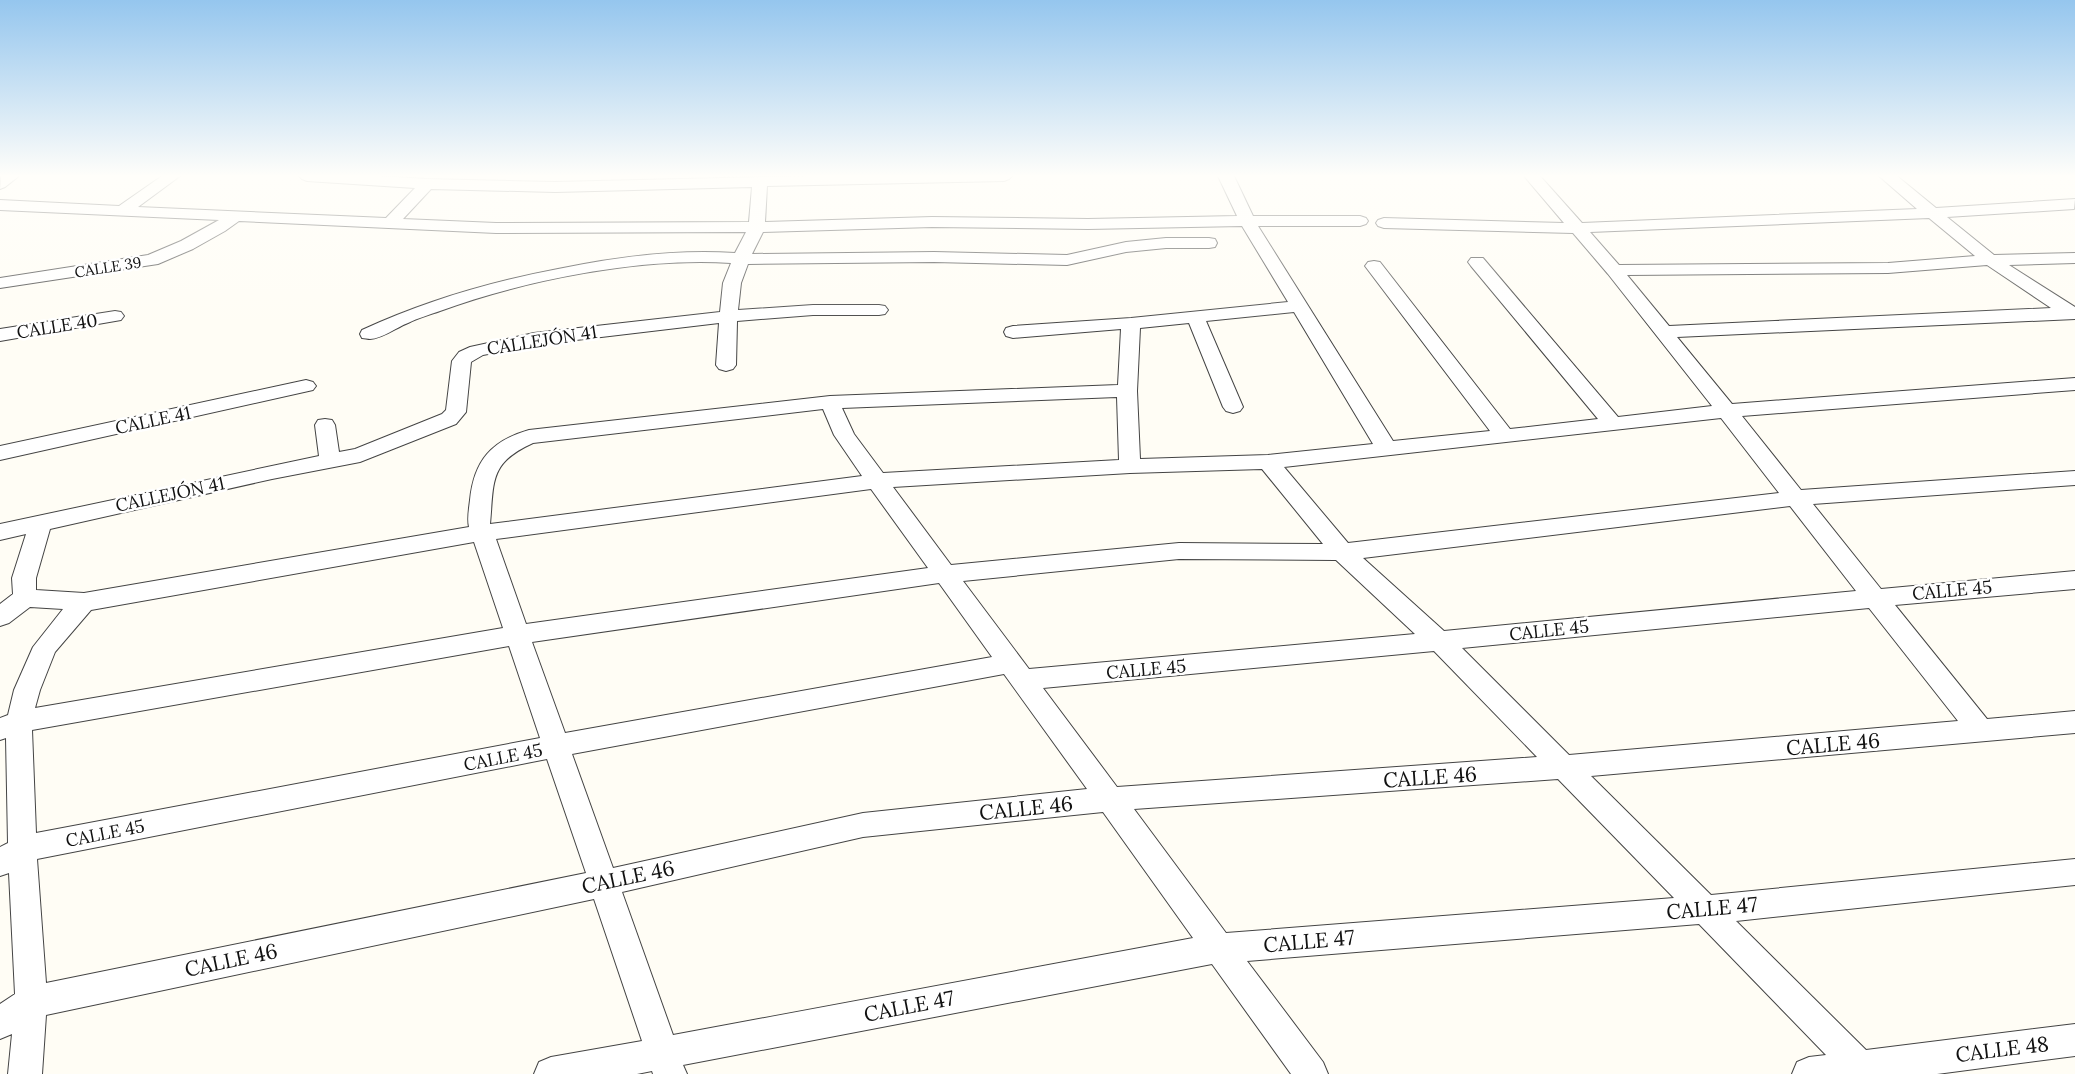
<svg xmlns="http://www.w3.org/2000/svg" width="2075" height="1074" font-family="Lora,serif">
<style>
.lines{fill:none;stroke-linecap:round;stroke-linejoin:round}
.street-casing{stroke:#444;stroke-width:2}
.street{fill:#fff;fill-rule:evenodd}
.labels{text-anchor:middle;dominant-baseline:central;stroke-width:5;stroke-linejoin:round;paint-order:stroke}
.far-street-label{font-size:15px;fill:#111;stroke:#fff}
.street-label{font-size:18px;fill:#111;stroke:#fff}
.near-street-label{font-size:21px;fill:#111;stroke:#fff}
</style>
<rect width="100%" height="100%" fill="#fffdf5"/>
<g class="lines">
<defs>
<path id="street" d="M19,176l-14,11 -5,2 1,-13z
M162,176h18l-42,31 248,11 29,-30 -108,-7 -5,-2 -3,-3h80l48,3 128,3 254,-6h203l-3,3 -5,2 -237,5 -2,36 167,-5 156,2 149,-3 -19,-40h16l19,40h107l6,2 2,3 -2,3 -6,2h-102l135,215 97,-10 -125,-165 3,-4 6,-1 6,1 130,167 88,-10 -127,-153 -3,-4 3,-4h12l135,159 94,-11 -104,-132 -35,-41 -189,-5 -6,-2 -2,-3 2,-3 6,-2 180,5 -40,-47h16l42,47 335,-14 -38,-33h18l39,32 139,-9 -1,10 -127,8 47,38 81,-2v10l-66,2 66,42v12l-398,18 55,67 343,-26v12l-333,26 59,74 274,-19v14l-262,19 68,85 194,-18v18l-180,16 92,114 88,-8v22l-484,43 120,119 364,-36v26l-339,36 130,129 209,-26v32l-138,18h-145l5,-12 12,-5 17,-2 -127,-131 -452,37 76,101 5,12h-37l-79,-110 -529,101 4,9h-34l-1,-3 -15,3h-103l5,-12 12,-5 91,-16 -48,-142 -548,116 -4,59h-34l4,-40 -12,5v-35l15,-10 -6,-121 -9,3v-29l8,-4 -2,-105 -6,2v-22l8,-3 6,-25 19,-43 30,-38 -33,-2 -21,16 -9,3v-22l13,-10 -1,-16 14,-44 -26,6v-16l319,-68 -4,-31 3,-5 7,-1 7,1 3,5 4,27 16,-3 87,-35 4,-4 6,-49 7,-9 11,-5 64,-14 186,-21 3,-29 8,-20c-90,-6 -206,17 -291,48 -11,4 -22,7 -32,12 -11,4 -26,16 -38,16 -2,0 -6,-1 -8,-1l-2,-4 2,-4c63,-29 128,-48 196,-61 58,-12 118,-20 177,-16l11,-21 -250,1 -257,-12 -14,10 -32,18 -35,15 -158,24v-10l148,-23 33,-14 38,-21 -219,-10v-10l119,6zM752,187l-3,35 -253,1 -93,-4 28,-30 124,3zM1929,218l46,38 -87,7 -269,2 -29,-33zM1242,226l46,76 -157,16 -118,8 -7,2 -2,4 2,4 7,2 108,-9 -3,56 -288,11 -301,34c-38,11 -55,31 -59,70 -1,9 -3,19 -1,27l-385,66 -48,-3v-12l14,-49 222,-50 88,-17 96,-38 10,-12 5,-50 12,-7 51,-10 185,-22 -3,42 3,4 7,2 7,-2 3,-4 1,-44 76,-6h66l6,-1 3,-4 -3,-4 -6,-1h-66l-75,5 3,-27 7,-19 186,-2 133,3 59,-13 40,-4h43l6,-1 2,-4 -2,-4 -6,-1h-43l-40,4 -59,13 -133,-3 -182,2 11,-22 169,-5 156,2zM1987,265l64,43 -382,18 -42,-51 261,-2zM1294,312l79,132 -105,11 -128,4 -3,-68 3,-63 49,-5 34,84 3,4 7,2 7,-2 3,-4 -37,-86zM1117,397l2,63 -236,13 -29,-39 -12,-26zM823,409l11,26 28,41 -372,48c4,-43 -1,-61 43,-81zM1721,418l58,75 -431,50 -64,-76zM1262,469l61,75 -144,-1 -228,22 -58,-78 237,-14zM871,489l57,79 -402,56 -30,-85zM1790,506l66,85 -412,40 -81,-73zM474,542l29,86 -468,80 5,-18 15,-38 36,-42zM1179,559l157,1 79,74 -386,35 -66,-88zM939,583l53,74 -427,76 -33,-91zM1869,608l89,113 -389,34 -107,-107zM509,646l31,92 -504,95 -4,-103zM1434,651l103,106 -420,30 -74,-99zM1004,674l83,115 -224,24 -250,55 -41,-114zM547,759l39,114 -540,110 -9,-124zM1558,779l116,119 -448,35 -92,-124zM1103,812l90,126 -520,97 -51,-143 241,-55z
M115,311l6,1 3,4 -3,4 -121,21v-12z
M306,380l7,2 3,4 -3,4 -313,70v-14z"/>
</defs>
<use href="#street" class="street-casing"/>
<use href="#street" class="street"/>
</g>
<linearGradient id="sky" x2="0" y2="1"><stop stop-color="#95c6ee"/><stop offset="0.54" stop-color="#fffefa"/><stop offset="1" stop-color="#fffefa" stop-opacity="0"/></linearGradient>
<rect width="2075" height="326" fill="url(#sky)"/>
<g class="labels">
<g class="far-street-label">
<text transform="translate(108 267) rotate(-9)">CALLE 39</text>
</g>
<g class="street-label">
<text transform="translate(57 326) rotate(-9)">CALLE 40</text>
<text transform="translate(542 340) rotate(-9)">CALLEJÓN 41</text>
<text transform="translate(153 420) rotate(-12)">CALLE 41</text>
<text transform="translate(170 494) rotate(-12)">CALLEJÓN 41</text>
<text transform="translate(1952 590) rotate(-5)">CALLE 45</text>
<text transform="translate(1549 630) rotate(-6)">CALLE 45</text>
<text transform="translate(1146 669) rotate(-5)">CALLE 45</text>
<text transform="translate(503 757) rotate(-11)">CALLE 45</text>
<text transform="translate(105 833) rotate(-11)">CALLE 45</text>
</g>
<g class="near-street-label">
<text transform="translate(1833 744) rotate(-5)">CALLE 46</text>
<text transform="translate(1430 777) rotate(-4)">CALLE 46</text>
<text transform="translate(1026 808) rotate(-6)">CALLE 46</text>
<text transform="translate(628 877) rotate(-12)">CALLE 46</text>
<text transform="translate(1712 908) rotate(-5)">CALLE 47</text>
<text transform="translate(1309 941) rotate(-5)">CALLE 47</text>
<text transform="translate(231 960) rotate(-12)">CALLE 46</text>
<text transform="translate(909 1006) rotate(-11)">CALLE 47</text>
<text transform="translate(2002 1049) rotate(-7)">CALLE 48</text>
</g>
</g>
</svg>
